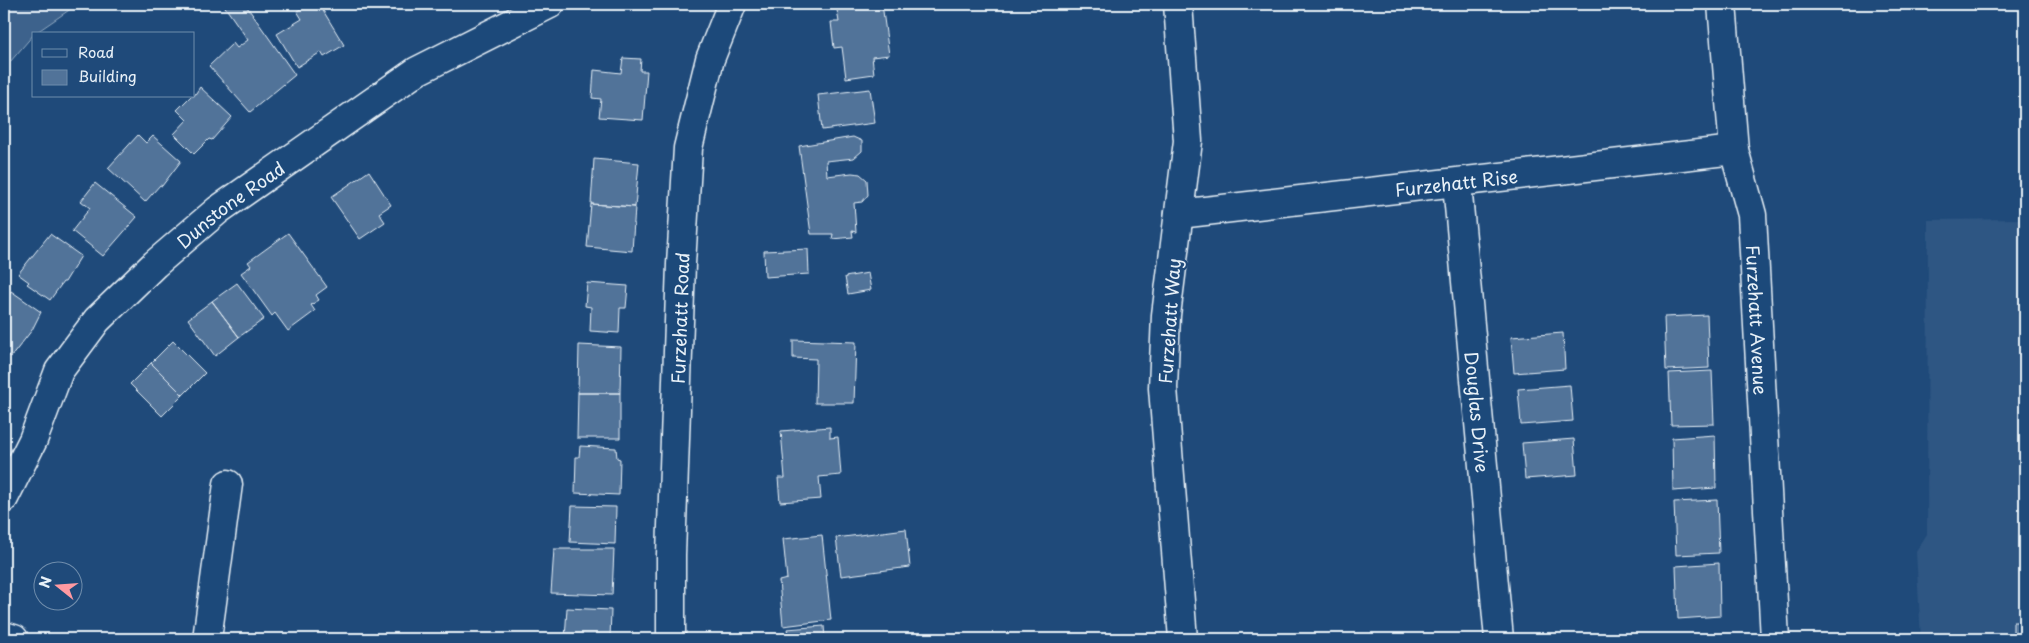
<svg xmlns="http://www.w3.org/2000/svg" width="2029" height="643" font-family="'Playpen Sans',sans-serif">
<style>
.built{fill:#2e5683}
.green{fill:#3c628c;stroke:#92aac2}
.building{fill:#517399;stroke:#e8f1f8}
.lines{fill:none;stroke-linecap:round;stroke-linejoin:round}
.minor-casing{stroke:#e8f1f8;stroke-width:31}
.minor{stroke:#1f4a7a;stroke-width:28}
.labels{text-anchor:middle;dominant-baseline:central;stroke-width:4.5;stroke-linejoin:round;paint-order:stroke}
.street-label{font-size:18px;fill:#e8f1f8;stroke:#1f4a7a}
</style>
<rect width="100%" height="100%" fill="#1f4a7a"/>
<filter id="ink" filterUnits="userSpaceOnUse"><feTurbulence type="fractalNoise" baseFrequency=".02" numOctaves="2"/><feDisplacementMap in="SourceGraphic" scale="10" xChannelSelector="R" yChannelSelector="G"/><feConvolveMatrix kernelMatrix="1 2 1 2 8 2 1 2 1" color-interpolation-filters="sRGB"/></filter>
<g filter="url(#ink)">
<path class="built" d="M2025,219v420h-104l-5,-87 11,-18 1,-314z"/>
<path class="green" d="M4,4h74l-44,30 -30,35z"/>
<path class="building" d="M223,4h22l50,71 -45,37 -41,-46 24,-23 4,5 11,-8z
M309,4h10l25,41 -20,12 -3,-5 -24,15 -20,-33 25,-15 -5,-8z
M836,4h46l7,51 -17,2 2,17 -28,4 -4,-31 -8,1 -3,-26h8z
M623,58l18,1 -1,12h7l-4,49 -44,-3 2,-18 -9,-1 2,-28 27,3z
M200,87l32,30 -20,23 -3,-1 -15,15 -20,-20 13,-14 -10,-10 14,-14h3z
M870,89l5,34 -53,7 -4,-35z
M138,135l8,8 7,-7 28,25 -19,25 -2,-1 -15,17 -37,-34z
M853,137l9,4v10l-8,7 -28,3 1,15 25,-3 8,1 7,6 1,15 -6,7 -8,1 2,29 -4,-1 1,6 -21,2 1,-5h-22l-12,-88z
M594,159l45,4 -4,44 -44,-3z
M369,171l22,34 -12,8 6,9 -25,17 -29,-42z
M95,183l42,34 -34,39 -31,-25 18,-23 -9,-7z
M591,204l44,3 -3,44 -45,-4z
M288,233l39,54 -11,8 3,5 -8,5 4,6 -27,20 -13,-18 -3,3 -31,-43 10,-7 -3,-4z
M50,234l31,22 -16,26h-2l-13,18 -23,-16 2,-2 -11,-8z
M808,249l1,25 -44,3 -1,-26z
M868,273l3,17 -23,4 -3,-17z
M237,283l27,36 -25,18 -27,-36z
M587,283l41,3 -2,22h-6l-1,25 -29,-2 1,-24 -6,-1z
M11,291l30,21 -9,18 -21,27 -7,-5v-54l2,1z
M212,301l27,36 -24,19 -27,-37z
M1707,315l2,53 -43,2 -2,-53z
M1563,333l2,36 -51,4 -3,-36z
M793,340l63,2 -2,61h-39l1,-44 -23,-1z
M173,341l32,32 -22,22 -32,-32z
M579,345l42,2 -1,46h-42z
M151,363l32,32 -21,21 -32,-32z
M1712,371l2,53 -43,1 -2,-52z
M1570,385l3,36 -52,4 -3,-36z
M578,393h42v45h-43z
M830,427v11l8,-1 3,38 -22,2 2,22 -41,3 -2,-24h7l-4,-47z
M1715,435l1,53 -43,3 -1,-53z
M1574,439l3,36 -52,4 -3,-36z
M580,446l36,2 1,10 3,1 -1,36 -44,-2 1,-36h3z
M1717,500l2,53 -43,2 -2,-53z
M572,506l44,1 -1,37 -45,-2z
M906,529l4,38 -69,9 -5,-38z
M822,535l9,85 -48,6 -4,-45 8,-2 -4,-40z
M554,549h60l-2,46 -61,-2z
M1719,563l1,53 -42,3 -2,-53z
M567,608l44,2 -1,29h-45z
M2013,622h12v17h-12z
M824,626l1,13h-43v-4l6,-1 -1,-5z
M1724,634v5h-43v-3z"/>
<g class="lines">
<defs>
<g id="minor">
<path d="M1178,4l10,137 -22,174 -3,73 20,251"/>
<path id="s1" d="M1722,4l12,146 18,65 23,424"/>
<path id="s2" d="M1457,184l42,455"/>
<path id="s3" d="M1179,214l555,-64"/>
<path id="s4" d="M4,498l29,-58 26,-69 38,-51 58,-56 63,-54 199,-139 133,-67"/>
<path d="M4,636l10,3"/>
<path d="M207,639l21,-155"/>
<path id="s5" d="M671,639v-84l10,-291 7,-116 22,-89 22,-55"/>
</g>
</defs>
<use href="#minor" class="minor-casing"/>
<use href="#minor" class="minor"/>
</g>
</g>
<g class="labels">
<g class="street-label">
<text stroke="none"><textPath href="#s3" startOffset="279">Furzehatt Rise</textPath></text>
<text stroke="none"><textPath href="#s4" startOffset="379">Dunstone Road</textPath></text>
<text stroke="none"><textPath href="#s5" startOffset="321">Furzehatt Road</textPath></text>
<text stroke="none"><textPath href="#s1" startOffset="319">Furzehatt Avenue</textPath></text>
<text transform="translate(1169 321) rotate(-86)">Furzehatt Way</text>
<text stroke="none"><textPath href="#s2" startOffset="229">Douglas Drive</textPath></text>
</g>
</g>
<rect width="2029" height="643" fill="none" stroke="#1f4a7a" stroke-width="20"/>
<rect x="10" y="10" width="2009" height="623" fill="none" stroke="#e8f1f8" stroke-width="2" filter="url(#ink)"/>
<rect x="32" y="32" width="162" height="65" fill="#1f4a7a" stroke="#6f8dac"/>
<rect x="42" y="49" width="25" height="8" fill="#1f4a7a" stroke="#6f8dac"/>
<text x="78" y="58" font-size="15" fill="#e8f1f8">Road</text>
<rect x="42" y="70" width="25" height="15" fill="#517399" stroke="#6f8dac"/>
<text x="78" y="82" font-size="15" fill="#e8f1f8">Building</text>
<g transform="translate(58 586) rotate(287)"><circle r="24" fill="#1f4a7a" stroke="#6f8dac"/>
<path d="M0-4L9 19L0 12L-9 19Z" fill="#ff9aa2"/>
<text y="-8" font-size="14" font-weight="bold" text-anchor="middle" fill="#e8f1f8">N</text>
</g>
</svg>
